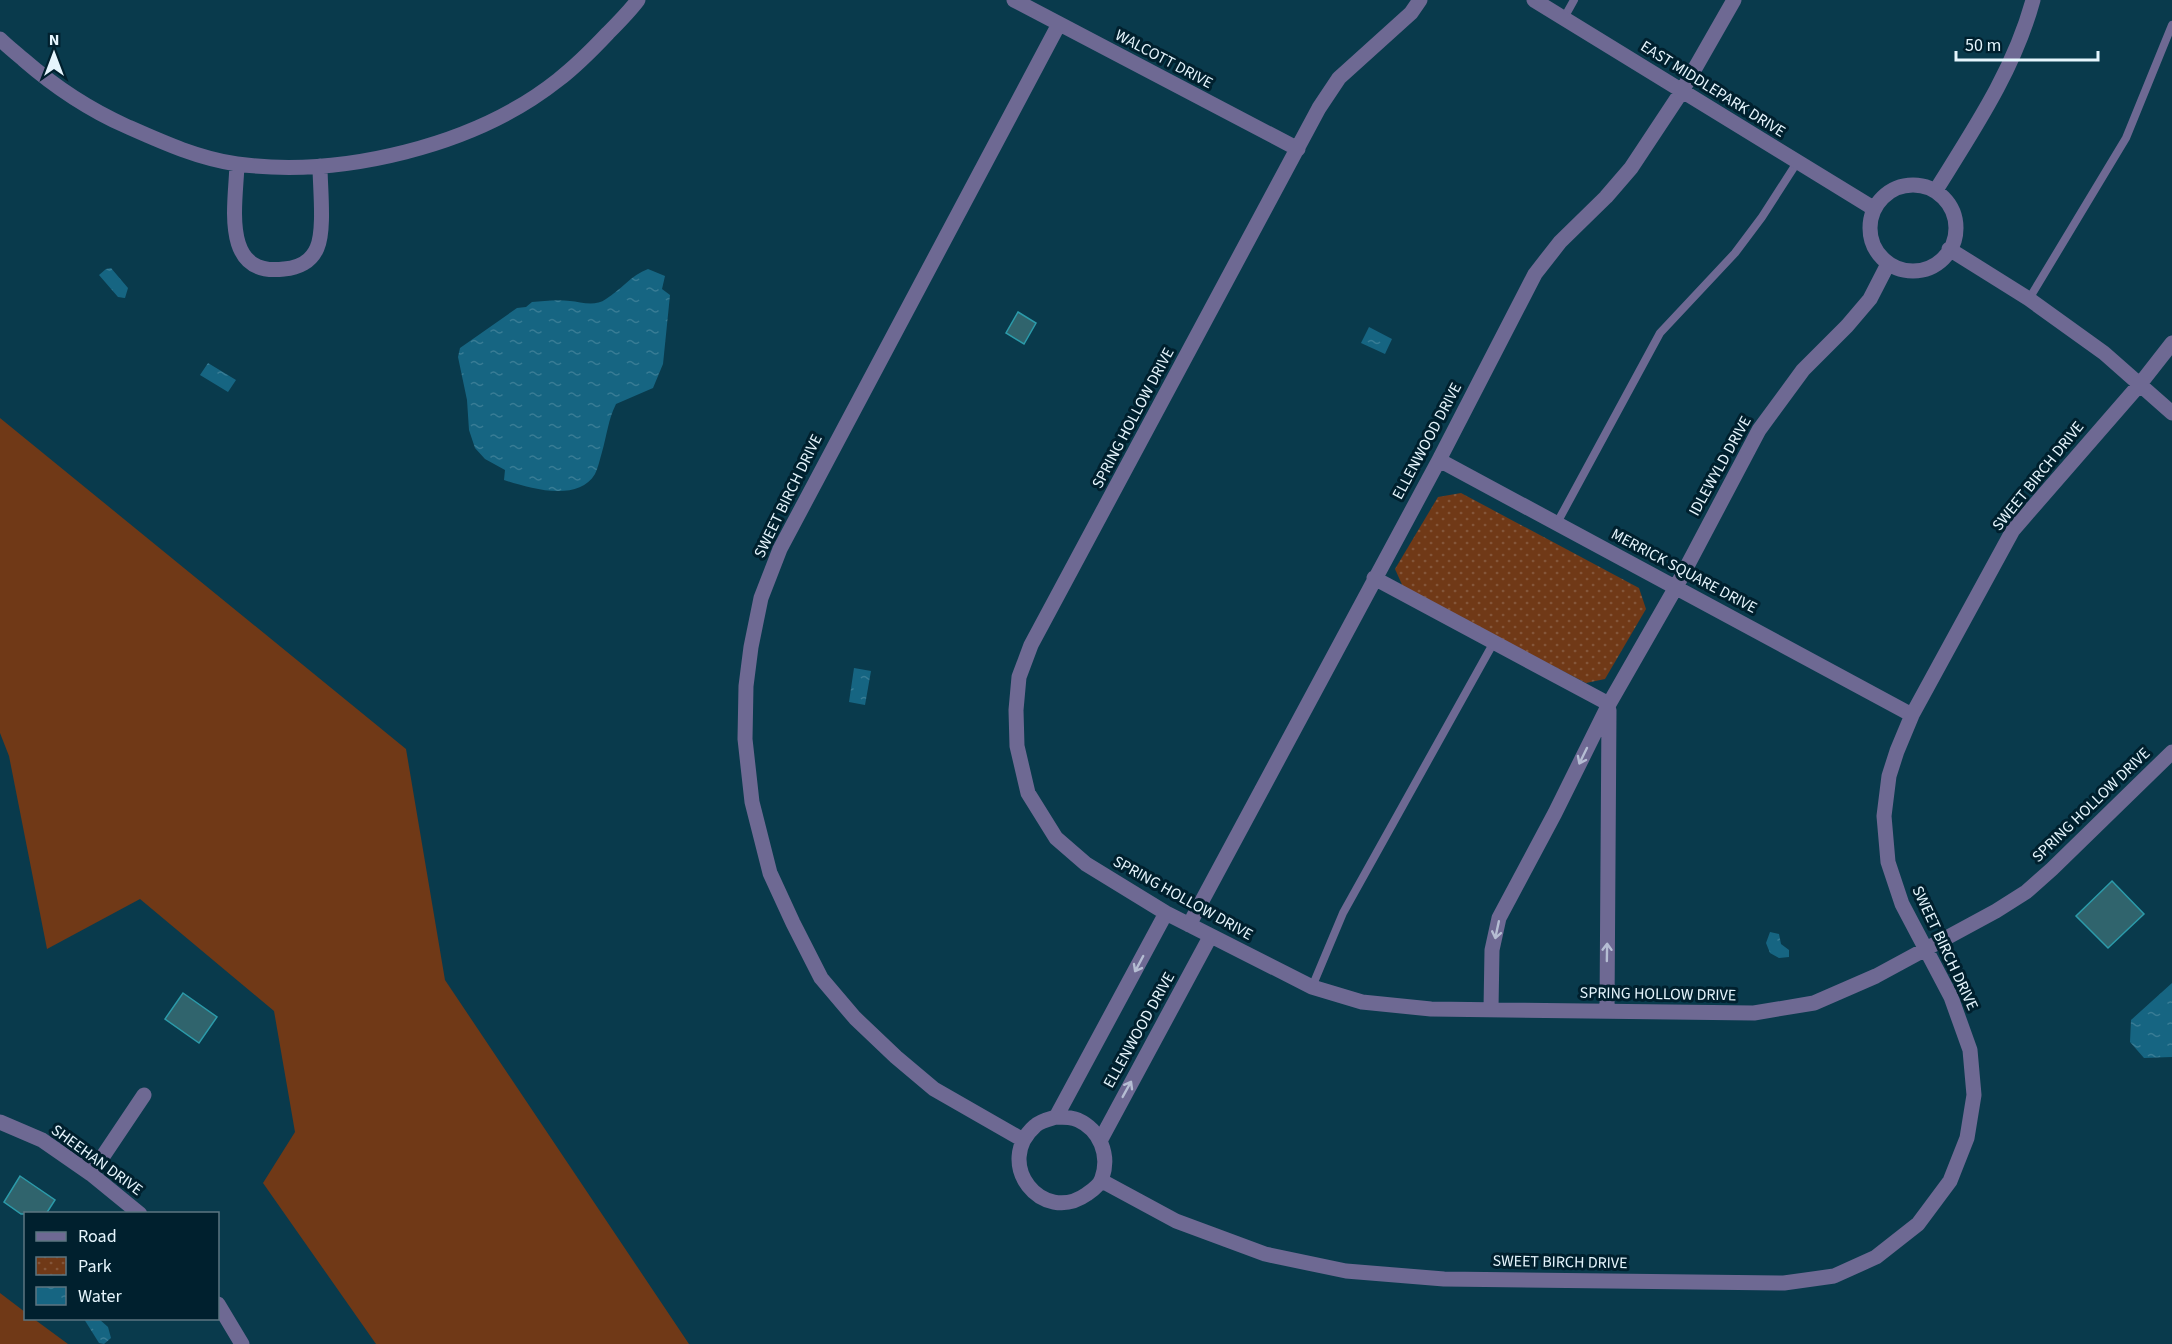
<svg xmlns="http://www.w3.org/2000/svg" width="2172" height="1344" font-family="'Source Sans 3',sans-serif">
<style>
.grass{fill:#703917}
.park{fill:url(#park-dots)}
.water{fill:url(#water-ripples)}
.building{fill:#30646d;stroke:#2c9baa;stroke-width:1.5}
.lines{fill:none;stroke-linecap:round;stroke-linejoin:round}
.lane{stroke:#6e6993;stroke-width:8}
.street{stroke:#6e6993;stroke-width:15}
.oneway{stroke:#b5bdd3}
.labels{text-anchor:middle;dominant-baseline:central;stroke-width:6;stroke-linejoin:round;paint-order:stroke}
.street-label{font-size:16px;fill:#e5f5fd;stroke:#00202e}
</style>
<defs>
<pattern id="park-dots" width="8" height="8" patternUnits="userSpaceOnUse" patternTransform="scale(1.5)"><rect width="8" height="8" fill="#703917"/><path d="M2 2h.1M6 6h.1" fill="none" stroke="#84563a" stroke-width="1.8" stroke-linecap="round"/></pattern>
<pattern id="water-ripples" width="26" height="14" patternUnits="userSpaceOnUse" patternTransform="scale(1.5)"><rect width="26" height="14" fill="#166582"/><path d="M2 4q2-2 4 0t4 0M15 11q2-2 4 0t4 0" fill="none" stroke="#387c95"/></pattern>
</defs>
<rect width="100%" height="100%" fill="#093a4c"/>
<path class="grass" d="M0,418l406,331 39,231 244,364h-313l-113,-161 32,-51 -21,-121 -134,-112 -93,50 -38,-193 -9,-23z
M0,1293l25,19 1,6 8,1 34,25h-68z"/>
<path class="park" d="M1461,493l178,95 7,21 -41,70 -19,4 -182,-94 -9,-20 43,-72z"/>
<path class="water" d="M111,268l17,20 -3,10 -7,-1 -19,-22 7,-6z
M648,269l17,7 -3,13 8,6 -7,69 -10,24 -37,16c-8,16 -9,31 -14,48 -2,7 -4,16 -7,22 -17,29 -66,14 -91,6l1,-10 -20,-11 -10,-11 -6,-18 -2,-30 -9,-43 2,-9 57,-40 9,-1 6,-5c12,-1 25,-3 38,-1 11,1 25,6 36,-2 15,-9 25,-24 42,-30z
M1369,327l23,12 -7,15 -24,-11z
M208,363l28,17 -8,12 -28,-17z
M854,668l17,3 -6,34 -16,-3z
M1770,932l9,2 2,10 8,6v7l-10,1 -9,-5 -4,-10z
M2172,983v74l-28,1 -14,-16 1,-22z
M84,1319h15l9,8 3,11 -7,6 -5,-1z"/>
<path class="building" d="M1018,312l18,11 -12,21 -18,-11z
M2112,881l32,33 -36,34 -32,-32z
M183,993l34,24 -18,26 -34,-24z
M20,1176l35,24 -9,14h-25l-17,-12z"/>
<g class="lines">
<path class="lane" d="M1564,18l10,-18
M2029,299l97,-161 46,-113
M1557,523l103,-190 75,-80 27,-36 36,-56
M1312,987l31,-74 151,-271"/>
<path class="street" d="M1014,0l284,149
M1420,0l-9,13 -72,65 -20,30 -288,537 -12,32 -3,33 1,36 11,47 28,45 30,26 80,49 146,74 50,15 69,7 323,4 60,-10 62,-27 120,-65 30,-19 26,-23 120,-117
M1534,0l339,208
M0,39c7,7 16,14 24,21 31,27 64,49 102,66 36,16 71,32 111,38 104,14 238,-18 321,-84 18,-14 34,-30 50,-47 10,-10 21,-21 30,-33
M237,164c-1,39 -17,113 47,105 14,-1 27,-7 33,-21 8,-18 3,-61 3,-82
M1870 228a43 43 0 1 1 86 0a43 43 0 1 1-86 0Z
M1936,190c38,-61 78,-120 97,-190
M1949,249l80,50 75,54 68,60
M1439,460l473,255
M1374,578l235,126
M1189,925l250,-465 96,-186 25,-32 46,-45 25,-29 51,-77 52,-91
M1491,1009l1,-59 7,-32 56,-105 54,-109 67,-117 83,-157 44,-60 44,-44 23,-27 18,-35
M1607,1010l2,-300
M1056,1117c7,0 16,0 22,3 22,10 32,35 24,58 -2,7 -9,12 -15,16 -45,32 -94,-31 -52,-68 5,-5 14,-7 21,-9z
M1056,1117l110,-204
M0,1122l42,18 49,34 49,40
M1023,1140l-89,-51 -38,-32 -41,-39 -34,-40 -28,-55 -23,-50 -18,-71 -7,-63 1,-53 5,-39 10,-49 19,-49 279,-525
M1100,1141l110,-204
M91,1174l53,-79
M1102,1181l74,40 89,33 81,17 98,8 340,4 50,-7 42,-19 42,-33 32,-43 17,-43 7,-43 -4,-45 -19,-53 -49,-93 -14,-42 -4,-46 5,-40 8,-25 15,-36 101,-185 127,-146 32,-41
M218,1304l24,40"/>
</g>
<defs><path id="oneway-shaft" d="M-6 0H5M1.5-3L5.5 0L1.5 3" fill="none" stroke-width="1.6" stroke-linecap="round" stroke-linejoin="round" transform="scale(1.5)"/></defs>
<g class="oneway">
<use href="#oneway-shaft" transform="translate(1583 756) rotate(116)"/>
<use href="#oneway-shaft" transform="translate(1497 930) rotate(102)"/>
<use href="#oneway-shaft" transform="translate(1607 952) rotate(-89)"/>
<use href="#oneway-shaft" transform="translate(1139 964) rotate(118)"/>
<use href="#oneway-shaft" transform="translate(1127 1089) rotate(-61)"/>
</g>
<g class="labels">
<g class="street-label">
<text transform="translate(1164 59) rotate(28)">WALCOTT DRIVE</text>
<text transform="translate(1713 89) rotate(32)">EAST MIDDLEPARK DRIVE</text>
<text transform="translate(1133 418) rotate(-62)">SPRING HOLLOW DRIVE</text>
<text transform="translate(1427 441) rotate(-62)">ELLENWOOD DRIVE</text>
<text transform="translate(1720 466) rotate(-61)">IDLEWYLD DRIVE</text>
<text transform="translate(2038 476) rotate(-51)">SWEET BIRCH DRIVE</text>
<text transform="translate(788 496) rotate(-64)">SWEET BIRCH DRIVE</text>
<text transform="translate(1684 571) rotate(28)">MERRICK SQUARE DRIVE</text>
<text transform="translate(2091 805) rotate(-44)">SPRING HOLLOW DRIVE</text>
<text transform="translate(1183 898) rotate(29)">SPRING HOLLOW DRIVE</text>
<text transform="translate(1945 948) rotate(65)">SWEET BIRCH DRIVE</text>
<text transform="translate(1658 994) rotate(1)">SPRING HOLLOW DRIVE</text>
<text transform="translate(1139 1030) rotate(-61)">ELLENWOOD DRIVE</text>
<text transform="translate(97 1160) rotate(36)">SHEEHAN DRIVE</text>
<text transform="translate(1560 1262) rotate(1)">SWEET BIRCH DRIVE</text>
</g>
</g>
<rect x="24" y="1212" width="195" height="108" fill="#00202e" stroke="#5c7581" stroke-width="1.5"/>
<rect x="36" y="1232" width="30" height="9" fill="#6e6993" stroke="#5c7581" stroke-width="1.5"/>
<text x="78" y="1242" font-size="18" fill="#e5f5fd">Road</text>
<rect x="36" y="1257" width="30" height="18" fill="url(#park-dots)" stroke="#5c7581" stroke-width="1.5"/>
<text x="78" y="1272" font-size="18" fill="#e5f5fd">Park</text>
<rect x="36" y="1287" width="30" height="18" fill="url(#water-ripples)" stroke="#5c7581" stroke-width="1.5"/>
<text x="78" y="1302" font-size="18" fill="#e5f5fd">Water</text>
<g transform="translate(54 54)" stroke="#00202e" stroke-width="4.5" paint-order="stroke">
<path d="M0-4.5L10 22L0 15L-10 22Z" fill="#e5f5fd"/>
<text y="-9" font-size="16" font-weight="bold" text-anchor="middle" fill="#e5f5fd">N</text>
</g>
<path d="M1956 51v9h142v-9" fill="none" stroke="#e5f5fd" stroke-width="3"/>
<text x="1965" y="51" font-size="18" fill="#e5f5fd" stroke="#00202e" stroke-width="4.5" paint-order="stroke">50 m</text>
</svg>
